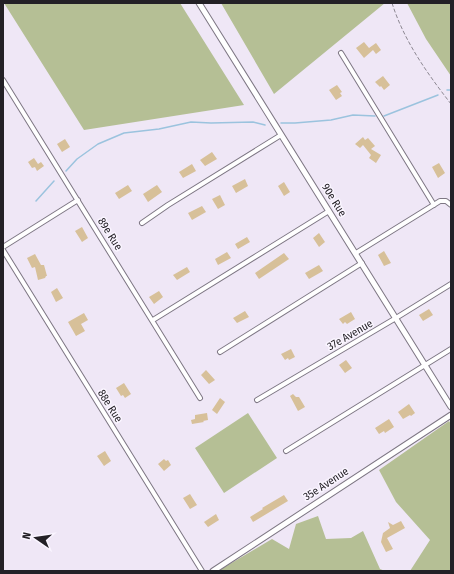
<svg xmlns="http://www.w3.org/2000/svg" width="454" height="574" font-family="'Fira Sans Condensed',sans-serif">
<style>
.forest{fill:#b5bf95}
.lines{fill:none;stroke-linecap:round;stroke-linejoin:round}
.stream{stroke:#9bc3de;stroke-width:1.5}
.building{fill:#d7c099}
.minor-casing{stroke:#7e7784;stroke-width:6}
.tertiary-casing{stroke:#7e7784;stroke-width:7}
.path{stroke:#8d8892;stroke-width:1;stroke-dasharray:4 2;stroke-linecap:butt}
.minor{stroke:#fff;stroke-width:4}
.tertiary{stroke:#fff;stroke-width:5}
.labels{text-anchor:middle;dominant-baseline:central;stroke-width:3;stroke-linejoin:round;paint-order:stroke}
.street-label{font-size:11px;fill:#232026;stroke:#faf5ff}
</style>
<rect width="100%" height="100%" fill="#efe7f6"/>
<path class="forest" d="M4,3h176l64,102 -160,25z
M221,3h164l-111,91z
M407,3h44v73l-25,-37z
M248,413l29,45 -53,35 -29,-45z
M449,421l2,3v147h-41l20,-31 -34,-38 -17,-32z
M318,516l8,23 25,-1 12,-7 17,38 5,2h-167l54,-32 17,10 7,-25z"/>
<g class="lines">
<path class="stream" d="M447,90h4
M384,116l54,-21
M281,123h14l36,-3 22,-5 22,1
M66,171l11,-12 21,-15 26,-11 35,-4 32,-7 20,1 42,-1 12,3
M36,201l18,-20"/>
</g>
<path class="building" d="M364,42l5,6 7,-5 5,7 -5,4 -3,-4 -9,8 -8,-10z
M383,76l7,9 -6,5 -3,-4 -1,1 -5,-5z
M337,85l5,7 -2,1 2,3 -6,4 -7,-10z
M363,137l2,3 3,-2 7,8 -4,3 10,6 -5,8 -7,-5 2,-3 -8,-10 -3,3 -5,-4z
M65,139l5,8 -8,5 -5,-8z
M212,152l5,7 -12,7 -5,-6z
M34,158l4,6 3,-2 3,4 -7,5 -2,-4 -3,1 -4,-6z
M439,163l6,10 -7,5 -6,-11z
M192,164l4,7 -13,7 -4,-6z
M245,179l3,7 -12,7 -4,-7z
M284,182l6,10 -6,4 -6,-10z
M128,185l4,6 -13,8 -4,-6z
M157,185l5,7 -14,10 -5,-8z
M220,195l5,10 -7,4 -6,-10z
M202,206l4,6 -14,8 -4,-7z
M82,227l6,11 -6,4 -7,-11z
M319,233l6,9 -6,5 -6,-9z
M247,237l3,5 -12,7 -3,-5z
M384,251l7,12 -7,3 -6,-11z
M227,252l4,6 -13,7 -3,-6z
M284,253l5,6 -30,20 -4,-6z
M35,254l6,11h3l3,11h-1l-1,2 -7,2 -3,-13 -3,1 -5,-10z
M319,265l4,6 -14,8 -4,-6z
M187,267l3,5 -13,8 -4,-5z
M57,288l6,10 -7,4 -5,-10z
M159,291l4,6 -9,7 -5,-7z
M429,309l4,6 -10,6 -4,-6z
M245,311l4,6 -12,6 -4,-5z
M351,312l4,7 -8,5 -2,-2 -2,2 -4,-5z
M84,313l4,7 -7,4 4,7 -9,5 -8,-14z
M291,349l4,8 -6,3 -1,-2 -3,2 -4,-6z
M346,360l6,8 -7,5 -6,-8z
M206,370l9,10 -6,4 -8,-9z
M124,383l7,11 -6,4 -2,-3 -2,1 -5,-8z
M293,394l3,3h3l6,10 -7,4 -8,-15z
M220,398l5,4 -8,12 -5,-4z
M409,404l6,9 -4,3 -1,-1 -7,4 -5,-7z
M207,413l1,7 -5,1 1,1 -12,2 -1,-4 4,-1v-4z
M389,419l5,8 -9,6 -1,-2 -5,3 -4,-6z
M105,451l6,10 -7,5 -7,-10z
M164,459l2,2 2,-1 3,5 -7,6 -6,-7z
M190,494l7,11 -7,4 -7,-11z
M284,495l4,6 -35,21 -3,-5 13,-8 -1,-1z
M216,514l3,6 -11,7 -4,-5z
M401,521l4,7 -18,10 6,11 -7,3 -5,-10 2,-9 7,-5 -2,-6 5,3z"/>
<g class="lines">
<defs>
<path id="minor" d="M341,53l93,152
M3,80l197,318
M142,223l26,-18 113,-70
M3,247l75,-47
M3,250l199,321
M356,253l84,-52h6l5,4
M153,320l176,-109
M220,352l142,-89
M257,400l139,-82 55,-34
M286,451l165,-102"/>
<path id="tertiary" d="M199,3l252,404
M213,571l238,-156"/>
</defs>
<use href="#minor" class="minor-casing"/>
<use href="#tertiary" class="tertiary-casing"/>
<path class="path" d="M392,3c12,38 35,70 59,101"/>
<use href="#minor" class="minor"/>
<use href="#tertiary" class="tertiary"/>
</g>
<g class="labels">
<g class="street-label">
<text transform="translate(334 200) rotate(58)">90e Rue</text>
<text transform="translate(110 234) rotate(58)">89e Rue</text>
<text transform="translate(350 335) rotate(-30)">37e Avenue</text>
<text transform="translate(110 406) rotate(58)">88e Rue</text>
<text transform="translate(326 484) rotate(-33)">35e Avenue</text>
</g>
</g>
<rect width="454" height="574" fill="none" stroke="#232026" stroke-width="8"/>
<g transform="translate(36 538) rotate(283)" stroke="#faf5ff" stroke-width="3" paint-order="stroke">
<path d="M0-3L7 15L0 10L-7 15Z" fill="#232026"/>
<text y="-6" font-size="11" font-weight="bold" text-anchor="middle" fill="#232026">N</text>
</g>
</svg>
